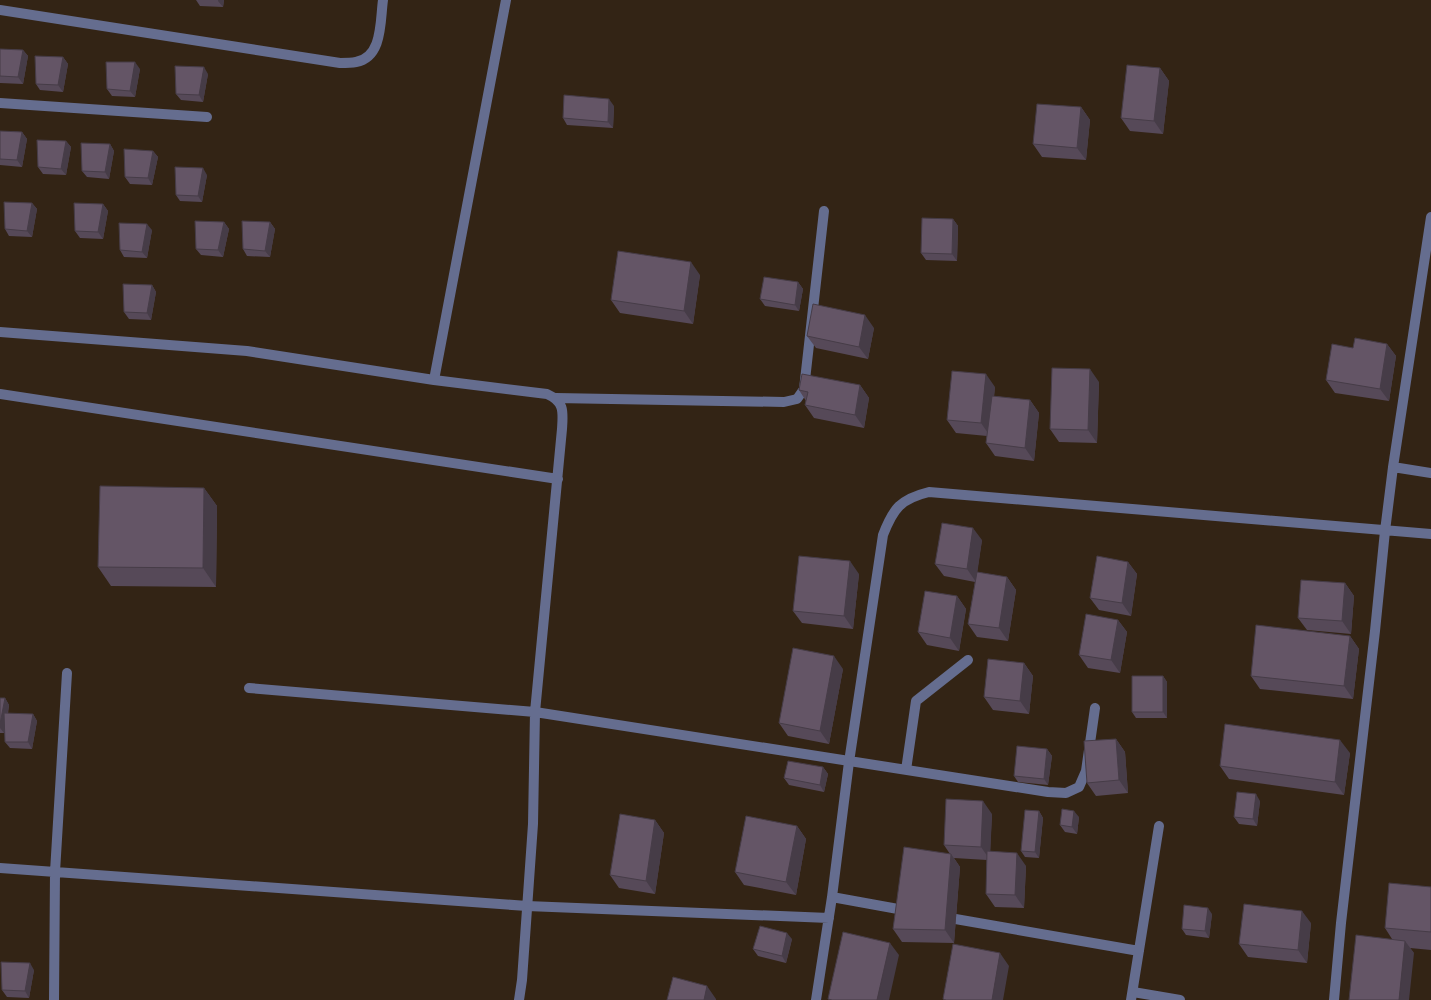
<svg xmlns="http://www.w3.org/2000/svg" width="1431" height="1000" font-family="'Varela Round',sans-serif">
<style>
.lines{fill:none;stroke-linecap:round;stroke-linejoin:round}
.minor{stroke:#656d8f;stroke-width:10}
.wall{fill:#564958}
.shaded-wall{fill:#463c47}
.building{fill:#645566;stroke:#463c47}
</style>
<rect width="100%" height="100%" fill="#332415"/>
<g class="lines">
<path class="minor" d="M0,10l340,53c5,0 11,0 16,-1 27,-5 24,-41 27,-62
M0,103l207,14
M0,332l247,19 187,29 113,14c18,8 16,18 15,35l-27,283 -2,112 -11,156 -3,20
M434,380l72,-380
M0,394l558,85
M556,398l228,4 13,-3 7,-10 20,-178
M1393,467l38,6
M249,688l286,24 513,80 18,1 13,-6 7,-16 9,-63
M906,770l10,-69 52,-41
M0,868l527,38 302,12
M832,897l77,14
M944,917l195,34
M1133,992l47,8
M54,1000l1,-128 12,-199
M816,1000l16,-103 17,-135 34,-227c10,-26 17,-36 46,-43l502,42
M1131,1000l28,-174
M1334,1000l7,-77 34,-292 10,-100 8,-64 38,-250"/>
</g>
<path class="wall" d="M196,0h28l-1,7 -23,-1z
M0,49l23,1 5,6 -5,28 -23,-1z
M63,57l5,7 -5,28 -23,-2 -4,-6z
M1160,68l9,13 -6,53 -33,-3 -9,-13z
M140,69l-5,28 -23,-1 -5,-7z
M208,74l-5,28 -22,-2 -5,-6z
M614,106l-1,22 -46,-3 -4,-7z
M1081,107l9,13 -4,40 -44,-3 -9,-13z
M0,131l22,1 5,7 -5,28 -22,-2z
M66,141l5,6 -5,28 -23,-1 -5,-7z
M110,144l4,7 -5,28 -22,-2 -5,-6z
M153,151l5,6 -6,28 -22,-1 -5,-7z
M207,175l-5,27 -22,-1 -4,-6z
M32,203l5,6 -5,28 -23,-1 -4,-7z
M103,204l5,7 -5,28 -23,-1 -5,-7z
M953,219l5,7 -1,35 -31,-1 -5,-7z
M224,222l5,7 -6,28 -22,-2 -5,-6z
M270,222l5,7 -5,28 -23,-1 -4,-7z
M152,230l-5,28 -23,-1 -4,-7z
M700,275l-7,49 -73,-11 -9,-13z
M798,282l5,7 -4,22 -34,-5 -5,-7z
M152,285l4,7 -5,28 -22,-1 -5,-7z
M874,328l-6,31 -52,-11 -9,-12z
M1387,344l9,12 -7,45 -54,-8 -9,-13 27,-32z
M1099,382l-2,61 -38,-1 -9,-13z
M860,385l9,13 -5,30 -50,-10 -9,-13 1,-4 -7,-11z
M995,387l-1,9 36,4 9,13 -5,48 -39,-5 -9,-13 1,-7 -31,-3 -9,-13z
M204,488l13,18 -1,81 -105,-1 -13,-19z
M982,540l-5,32 30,5 9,13 -8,51 -31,-4 -9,-13 7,-42 -31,-6 -9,-12z
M1128,562l9,12 -6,42 -32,-6 -9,-12z
M859,574l-6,55 -51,-6 -9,-12z
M1345,583l9,13 -3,38 -44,-4 -9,-12z
M957,596l9,13 -7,42 -32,-6 -9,-13z
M1118,620l9,12 -7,41 -32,-5 -9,-13z
M1350,636l9,13 -6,50 -93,-10 -9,-13z
M1024,663l9,13 -4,38 -36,-4 -9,-13z
M843,669l-14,75 -41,-8 -9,-13z
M1163,676l4,6v36h-31l-4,-6z
M0,698h5l4,7 -1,9h25l4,7 -5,28 -22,-1 -5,-6v-11l-1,2h-4z
M1116,739l9,13 3,41 -32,3 -9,-13z
M1047,749l5,7 -4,29 -30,-3 -4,-6z
M1350,753l-6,42 -115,-16 -9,-13z
M823,767l5,7 -4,18 -35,-7 -5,-7z
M1260,801l-3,25 -18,-2 -5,-7z
M1039,811l4,7 -4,40 -14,-1 -4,-6z
M992,814l-2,37 36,15 -2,42 -29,-1 -9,-13 1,-34 -33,-2 6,9 -6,76 -52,-1 -9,-13 57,-75 -6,-9z
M1079,817l-2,17 -12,-2 -5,-7z
M655,820l9,13 -9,61 -36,-6 -9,-13z
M797,826l9,13 -10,56 -52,-10 -9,-13z
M1431,887v63l-21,-2 4,5 -22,-14 -7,-11z
M1212,914l-3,24 -23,-3 -4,-6z
M1311,923l-4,40 -59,-6 -9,-13z
M792,939l-6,24 -28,-7 -5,-7z
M34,970l-5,28 -22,-1 -5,-7z"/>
<path class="shaded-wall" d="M218,0h6l-1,7 -5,-6z
M23,50l5,6 -5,28 -5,-7z
M63,57l5,7 -5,28 -5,-7z
M135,62l5,7 -5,28 -5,-6z
M204,67l4,7 -5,28 -4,-7z
M1160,68l9,13 -6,53 -9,-13z
M609,99l5,7 -1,22 -5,-6z
M1081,107l9,13 -4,40 -9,-12z
M22,132l5,7 -5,28 -5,-7z
M66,141l5,6 -5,28 -5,-6z
M110,144l4,7 -5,28 -4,-7z
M153,151l5,6 -6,28 -4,-7z
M203,168l4,7 -5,27 -4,-6z
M32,203l5,6 -5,28 -5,-6z
M103,204l5,7 -5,28 -5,-7z
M953,219l5,7 -1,35 -5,-7z
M224,222l5,7 -6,28 -5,-7z
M270,222l5,7 -5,28 -5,-6z
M147,224l5,6 -5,28 -5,-6z
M691,262l9,13 -7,49 -9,-13z
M798,282l5,7 -4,22 -4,-6z
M152,285l4,7 -5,28 -4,-7z
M865,315l9,13 -6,31 -9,-12z
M1387,344l9,12 -7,45 -9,-12z
M1090,369l9,13 -2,61 -9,-13z
M986,374l9,13 -5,49 -9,-13z
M860,385l9,13 -5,30 -9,-13z
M1030,400l9,13 -5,48 -9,-13z
M204,488l13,18 -1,81 -13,-19z
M973,528l9,12 -6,42 -9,-13z
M850,561l9,13 -6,55 -9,-13z
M1128,562l9,12 -6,42 -9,-13z
M1007,577l9,13 -8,51 -9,-13z
M1345,583l9,13 -3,38 -9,-13z
M957,596l9,13 -7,42 -9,-13z
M1118,620l9,12 -7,41 -9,-13z
M1350,636l9,13 -6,50 -9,-13z
M834,656l9,13 -14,75 -9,-13z
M1024,663l9,13 -4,38 -9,-13z
M1163,676l4,6v36l-4,-6z
M5,698l4,7 -5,28 -4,-5v-4z
M33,714l4,7 -5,28 -4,-7z
M1116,739l9,13 3,41 -9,-13z
M1340,740l10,13 -6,42 -9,-13z
M1047,749l5,7 -4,29 -4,-6z
M823,767l5,7 -4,18 -4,-7z
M1256,794l4,7 -3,25 -4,-7z
M983,801l9,13 -2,46 -9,-13z
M1039,811l4,7 -4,40 -4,-6z
M1074,811l5,6 -2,17 -5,-7z
M655,820l9,13 -9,61 -9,-13z
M797,826l9,13 -10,56 -10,-13z
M1017,853l9,13 -2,42 -9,-13z
M951,854l9,13 -6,76 -9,-13z
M1208,908l4,6 -3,24 -4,-7z
M1302,911l9,12 -4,40 -9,-13z
M787,933l5,6 -6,24 -4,-7z
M1405,941l9,12 -5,47h-10z
M890,943l9,12 -10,45h-12z
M1000,953l9,13 -6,34h-11z
M30,963l4,7 -5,28 -4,-7z
M707,986l9,13v1h-12z"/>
<path class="building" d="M0,49l23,1 -5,27 -18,-1z
M35,56l28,1 -5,28 -22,-1z
M106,62h29l-5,29 -23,-2z
M1127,65l33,3 -6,53 -33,-3z
M175,66l29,1 -5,28 -23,-1z
M564,95l45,4 -1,23 -45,-4z
M1037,104l44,3 -4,41 -44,-4z
M0,131l22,1 -5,28 -17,-1z
M37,140l29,1 -5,28 -23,-2z
M81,143l29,1 -5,28 -23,-1z
M124,149l29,2 -5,27 -23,-1z
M175,167l28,1 -5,28 -22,-1z
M4,202l28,1 -5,28 -22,-2z
M74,203l29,1 -5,28 -23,-1z
M922,218l31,1 -1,35 -31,-1z
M195,221l29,1 -6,28 -22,-1z
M242,221l28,1 -5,29 -22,-2z
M119,223l28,1 -5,28 -22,-2z
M618,251l73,11 -7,49 -73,-11z
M764,277l34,5 -3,23 -35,-6z
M123,284l29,1 -5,28 -23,-1z
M813,304l52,11 -6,32 -52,-11z
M1355,338l32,6 -7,45 -54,-9 6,-36 21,4z
M1052,368l38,1 -2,61 -38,-1z
M952,371l34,3 -5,49 -34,-3z
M802,374l58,11 -5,30 -50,-10 3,-13 -9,-2z
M992,396l38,4 -5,48 -39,-5z
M100,486l104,2 -1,80 -105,-1z
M942,523l31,5 -6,41 -32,-5z
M799,556l51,5 -6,55 -51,-5z
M1097,556l31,6 -6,41 -32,-5z
M977,572l30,5 -8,51 -31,-4z
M1301,580l44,3 -3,38 -44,-3z
M925,591l32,5 -7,42 -32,-6z
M1086,614l32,6 -7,40 -32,-5z
M1256,625l94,11 -6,50 -93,-10z
M793,648l41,8 -14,75 -41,-8z
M988,659l36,4 -4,38 -36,-4z
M1132,676h31v36h-31z
M0,698h5l-5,26z
M4,713l29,1 -5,28h-23z
M1225,724l115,16 -5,42 -115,-16z
M1116,739l3,41 -32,3 -3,-42z
M1017,746l30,3 -3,30 -30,-3z
M788,761l35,6 -3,18 -36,-7z
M1237,792l19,2 -3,25 -19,-2z
M946,799l37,2 -2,46 -37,-2z
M1062,809l12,2 -2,16 -12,-2z
M1025,810l14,1 -4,41 -14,-1z
M620,814l35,6 -9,61 -36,-6z
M746,816l51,10 -11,56 -51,-10z
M904,847l47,7 -6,76 -52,-1z
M987,851l30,2 -2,42 -29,-1z
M1389,883l42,4v45l-46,-4z
M1244,904l58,7 -4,39 -59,-6z
M1184,905l24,3 -3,23 -23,-2z
M760,926l27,7 -5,23 -29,-7z
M843,932l47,11 -13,57h-45l-4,-1z
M1356,935l49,6 -6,59h-50z
M953,944l47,9 -8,47h-46l-3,-1z
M1,962l29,1 -5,28 -23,-1z
M673,977l34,9 -3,14h-37z"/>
</svg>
